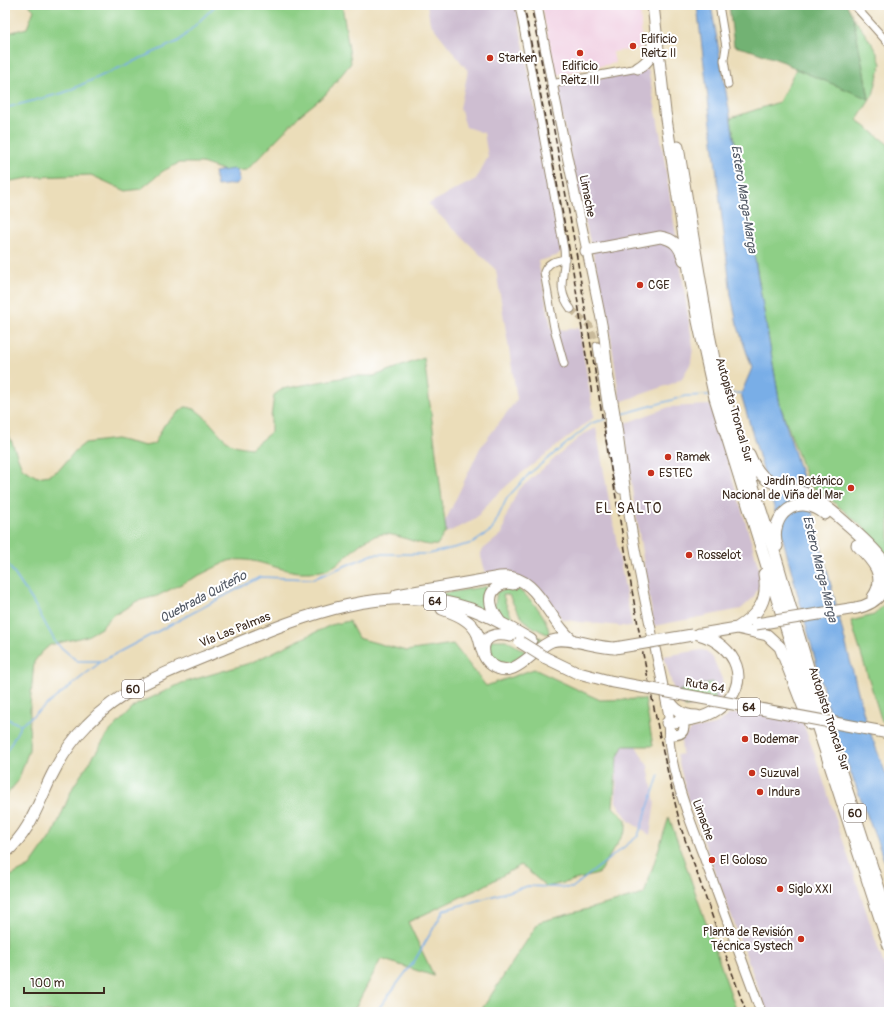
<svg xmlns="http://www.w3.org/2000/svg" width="894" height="1017" font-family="Pangolin,sans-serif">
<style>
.built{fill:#f1d0e3}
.industrial{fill:#cebed1}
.green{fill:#8ecf86;stroke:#647c52}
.forest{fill:#72b273;stroke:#566e48}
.water{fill:#79aee7;stroke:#5a6c82}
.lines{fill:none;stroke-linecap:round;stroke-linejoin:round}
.stream{stroke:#79aee7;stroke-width:1.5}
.minor-tunnel{stroke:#c8b99a;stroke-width:7;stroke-dasharray:7 3.5;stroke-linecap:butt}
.minor-casing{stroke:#93846c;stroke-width:9}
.major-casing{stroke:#93846c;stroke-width:11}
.highway-casing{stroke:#93846c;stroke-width:13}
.minor{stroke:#fff;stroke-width:7}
.major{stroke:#fff;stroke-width:9}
.highway{stroke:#fff;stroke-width:11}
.rail{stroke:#3b2a1e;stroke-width:1.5;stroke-dasharray:6 3;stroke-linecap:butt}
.highway-bridge-casing{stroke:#93846c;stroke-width:13;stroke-linecap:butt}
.highway-bridge{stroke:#fff;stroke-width:11}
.poi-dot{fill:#c8321e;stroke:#fff;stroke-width:1.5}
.labels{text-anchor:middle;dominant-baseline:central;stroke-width:4;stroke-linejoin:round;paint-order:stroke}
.shield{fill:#fff;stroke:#766a62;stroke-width:1}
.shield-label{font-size:11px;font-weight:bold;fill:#3b2a1e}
.poi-label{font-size:12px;fill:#3b2a1e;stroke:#fff;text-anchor:start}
.street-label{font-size:12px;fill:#3b2a1e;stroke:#fff}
.water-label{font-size:13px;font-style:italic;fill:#515864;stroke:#fff}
.quarter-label{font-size:14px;letter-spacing:1px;fill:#3b2a1e;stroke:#fff}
</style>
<rect width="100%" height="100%" fill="#fff"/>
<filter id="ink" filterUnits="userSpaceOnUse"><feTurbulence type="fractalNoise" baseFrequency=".025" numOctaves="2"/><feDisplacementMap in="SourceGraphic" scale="8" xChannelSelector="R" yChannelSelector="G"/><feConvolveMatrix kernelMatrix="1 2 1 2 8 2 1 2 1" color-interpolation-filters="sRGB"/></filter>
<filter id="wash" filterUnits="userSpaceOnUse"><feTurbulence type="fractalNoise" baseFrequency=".012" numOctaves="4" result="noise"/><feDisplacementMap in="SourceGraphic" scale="16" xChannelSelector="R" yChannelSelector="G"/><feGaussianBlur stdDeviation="0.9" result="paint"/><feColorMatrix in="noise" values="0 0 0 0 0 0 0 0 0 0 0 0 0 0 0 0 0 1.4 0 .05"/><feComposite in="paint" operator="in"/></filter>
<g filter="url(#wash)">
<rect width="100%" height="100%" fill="#ebddb9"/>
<path class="built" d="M541,5h99l2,43 -29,4 2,11 -59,12z"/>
<path class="industrial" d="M427,5h89l46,246 -6,5 -18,5 14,70 27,-3 15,89 -76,59 -25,22 -19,22 -28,13 -3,-7 37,-78 37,-49 -21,-129 -68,-66 48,-25 12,-22 -4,-24 -18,-6 -6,-19 8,-37 -38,-48z
M648,69l13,69 32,209 -2,16 -9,15 -8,5 -54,19 -13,-91 -32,-131 -19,-94z
M711,405l50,170 -1,10 -7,13 -12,11 -87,17 -20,-123 -11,-79 46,-17z
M596,428l36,199 -53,-5 -17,-3 -25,-32 -50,-10 -6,-20v-6l21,-17 4,-17 12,-27 64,-55z
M701,650l5,1 7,7 9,21 2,10 -4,9 -8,6 -26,4 -9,-6 -13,-46z
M798,710l16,42 75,229v31h-122l-79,-213 -11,-44 5,-1 -1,-14 11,-11 23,-4 15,-11z
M623,746h13l12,20 7,36 -5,33 -20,-13 -14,-20 1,-43z"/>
<path class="green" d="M29,5h313l9,58 -26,32 -25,20 -53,55 -21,1 -24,-8h-23l-16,8 -22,18 -15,2 -35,-16 -56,2 -30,5v-148l22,-6 7,-18z
M853,17l22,31 6,16 -8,31 -16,25 32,25v417l-8,-15 -18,-20 -33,-28 -21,-14 -29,-80 -49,-287 48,-16 17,-33 73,29z
M424,358l22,173 -9,14c-19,2 -43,-15 -59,-10 -21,5 -31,26 -50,34 -6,3 -18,3 -25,3 -26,0 -48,-17 -75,-11l-71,35 -20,5 -19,12 -4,1 -13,14 -14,8 -37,9 -9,8 -7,9 -4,44 -1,44 -11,31 -13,16v-372l17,43 15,9 12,-2 10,-5 16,-19 10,-8 31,-4 29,7 9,-2 10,-19 21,-18c18,0 30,26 45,36 5,3 14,4 21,5l20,-16v-14l3,-23 8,-6 69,-13h23z
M490,586l-8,11 2,13 -69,-12z
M514,587c15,9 33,28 35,46l-2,1c-23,-10 -28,-18 -38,-39h-6c7,25 17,34 40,44l-6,2 -26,-15 -17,-17 3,-17z
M889,599v123h-7l-31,-101 23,-6z
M349,621l9,17 48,13 47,-7 33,42 48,-17 66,31 45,-1 8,47h-30l-6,13 -4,48 13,13v10l-28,44 -51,13 -26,-22 -39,22 -74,35 26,54 -53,-17 -28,53h-348v-133l25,-13 24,-34 19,-45 37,-56 26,-26 46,-22 68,-20 81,-38z
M491,640h15l20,12 -16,11 -14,-3 -9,-9z
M712,682l4,17 -31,8 -5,-17z
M669,817l68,195h-257l59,-90 105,-28z"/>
<path class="forest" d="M729,5h118l6,12 16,82 -73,-30 -12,-7 -31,-11 -19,-5z"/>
<path class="water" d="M697,5h14l69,400 30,98 55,216 24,63v91l-56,-147 -53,-198 -39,-134 11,-26 -15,-44 -6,-29z
M234,169l4,4 1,8 -4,3 -18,2 -3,-14z"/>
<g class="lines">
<path class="stream" d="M5,108l58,-15 116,-52 37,-36
M728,394l14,-1
M619,415l67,-19 25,-1
M5,560l27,40 24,43 21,18h25
M5,718l16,7
M838,745l1,-6
M5,754l16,-29 81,-64 158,-84 53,2 61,-25h55l44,-11 19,-13 15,-32 23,-25 62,-50 14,-4
M376,1012l39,-52 29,-50 84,-24 44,2 66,-52 21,-61"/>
</g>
</g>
<g filter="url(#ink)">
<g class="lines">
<path class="minor-tunnel" d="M571,309l19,17 7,20"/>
<defs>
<path id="minor" d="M519,5l45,244c3,24 -10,38 7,60
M719,5l7,42 -2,13 4,25
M854,5l35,39
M551,84l87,-16
M597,346l10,63
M564,364l-10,-36 -10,-56c4,-10 10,-11 21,-13"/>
<path id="major" d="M537,5c19,105 43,209 64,314 5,23 5,48 10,72 8,40 11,81 18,122 10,68 27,135 40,203 -5,41 20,102 35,141 19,52 38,103 57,155
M610,399c-3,30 3,62 11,90
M669,730l6,5c12,-1 10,-11 5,-19"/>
<path id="highway" d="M653,5l12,107 25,164 8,45 17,77 84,272 90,276
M638,68c11,-6 15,-14 15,-26
M678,147l31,187 8,40 56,174 47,160 69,211
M586,251l74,-14c15,2 20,10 24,23
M749,454c4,10 9,19 17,25 14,9 32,9 46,18 16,9 63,50 72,65 10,24 -6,42 -28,46
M857,545c15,15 31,31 16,52
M777,546c-9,-32 22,-54 48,-32
M397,595l103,-18c39,-5 49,48 75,65
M442,609c14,5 30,11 36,26 4,11 3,22 14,30 23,17 41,-17 60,-24 16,-5 45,7 63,7
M500,622c-4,-6 -8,-11 -9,-18 -3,-14 10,-23 22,-20
M737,628c22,-14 32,-28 27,-54
M737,628l30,7 13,12 30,77
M701,634l42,-7
M484,653c-3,-18 13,-20 26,-17
M544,657l31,15 34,9
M664,691c7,15 15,25 33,25
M667,723c17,-2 37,-4 51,-14 37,-25 18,-65 -20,-75
M5,853c26,-22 33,-50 47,-78 9,-18 21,-36 35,-50 35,-37 83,-54 129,-73 80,-33 168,-73 255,-43 22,8 41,20 60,31"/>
</defs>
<use href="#minor" class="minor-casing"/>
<use href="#major" class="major-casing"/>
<use href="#highway" class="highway-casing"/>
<use href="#minor" class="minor"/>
<use href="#major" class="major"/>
<use href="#highway" class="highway"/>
<path class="rail" d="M524,5l48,259 20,131
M531,5l44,240 29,183 39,226 20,98 18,76 65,184"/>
<defs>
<path id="highway-bridge" d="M756,624l100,-16
M520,642l24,15
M615,648l77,-13
M609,681l280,52"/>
</defs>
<use href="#highway-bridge" class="highway-bridge-casing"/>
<use href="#highway-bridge" class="highway-bridge"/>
</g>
</g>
<g class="poi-dot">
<circle cx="633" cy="46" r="4"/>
<circle cx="580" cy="53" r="4"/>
<circle cx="490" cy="58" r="4"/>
<circle cx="640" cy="285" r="4"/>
<circle cx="668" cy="457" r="4"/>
<circle cx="651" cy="473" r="4"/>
<circle cx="851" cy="488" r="4"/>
<circle cx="689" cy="555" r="4"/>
<circle cx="745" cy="739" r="4"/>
<circle cx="752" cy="773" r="4"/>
<circle cx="760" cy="792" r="4"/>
<circle cx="712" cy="860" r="4"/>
<circle cx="780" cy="889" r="4"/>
<circle cx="801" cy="939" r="4"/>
</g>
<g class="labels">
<g class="shield">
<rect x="424" y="592" width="22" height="18" rx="3"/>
<rect x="122" y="680" width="22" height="18" rx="3"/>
<rect x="738" y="698" width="22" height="18" rx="3"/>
<rect x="844" y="804" width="22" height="18" rx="3"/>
</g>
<g class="shield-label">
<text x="435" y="601">64</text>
<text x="133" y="689">60</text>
<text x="749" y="707">64</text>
<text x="855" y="813">60</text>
</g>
<g class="poi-label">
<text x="641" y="39">Edificio<tspan x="641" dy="14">Reitz II</tspan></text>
<text x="498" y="58">Starken</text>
<text x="580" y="66" text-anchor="middle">Edificio<tspan x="580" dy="14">Reitz III</tspan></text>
<text x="648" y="285">CGE</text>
<text x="676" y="457">Ramek</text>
<text x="659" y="473">ESTEC</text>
<text x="843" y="481" text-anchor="end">Jardín Botánico<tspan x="843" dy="14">Nacional de Viña del Mar</tspan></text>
<text x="697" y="555">Rosselot</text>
<text x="753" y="739">Bodemar</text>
<text x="760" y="773">Suzuval</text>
<text x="768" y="792">Indura</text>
<text x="720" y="860">El Goloso</text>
<text x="788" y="889">Siglo XXI</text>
<text x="793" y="932" text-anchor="end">Planta de Revisión<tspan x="793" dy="14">Técnica Systech</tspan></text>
</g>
<g class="street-label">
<text transform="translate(587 196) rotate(79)">Limache</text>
<text transform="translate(734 410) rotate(74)">Autopista Troncal Sur</text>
<text transform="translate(235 630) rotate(-22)">Vía Las Palmas</text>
<text transform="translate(705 686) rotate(10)">Ruta 64</text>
<text transform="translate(829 719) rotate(72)">Autopista Troncal Sur</text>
<text transform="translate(703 820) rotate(70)">Limache</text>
</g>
<g class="water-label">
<text transform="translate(744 199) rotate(81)">Estero Marga-Marga</text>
<text transform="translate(820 569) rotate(76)">Estero Marga-Marga</text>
<text transform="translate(203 597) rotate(-28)">Quebrada Quiteño</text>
</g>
<g class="quarter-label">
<text x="629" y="508">EL SALTO</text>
</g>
</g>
<rect width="894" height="1017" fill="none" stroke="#fff" stroke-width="20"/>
<path d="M24 987v6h80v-6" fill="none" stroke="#3b2a1e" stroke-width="2"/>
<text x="30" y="987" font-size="12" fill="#3b2a1e" stroke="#ffffff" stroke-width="3" paint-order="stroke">100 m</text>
</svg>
